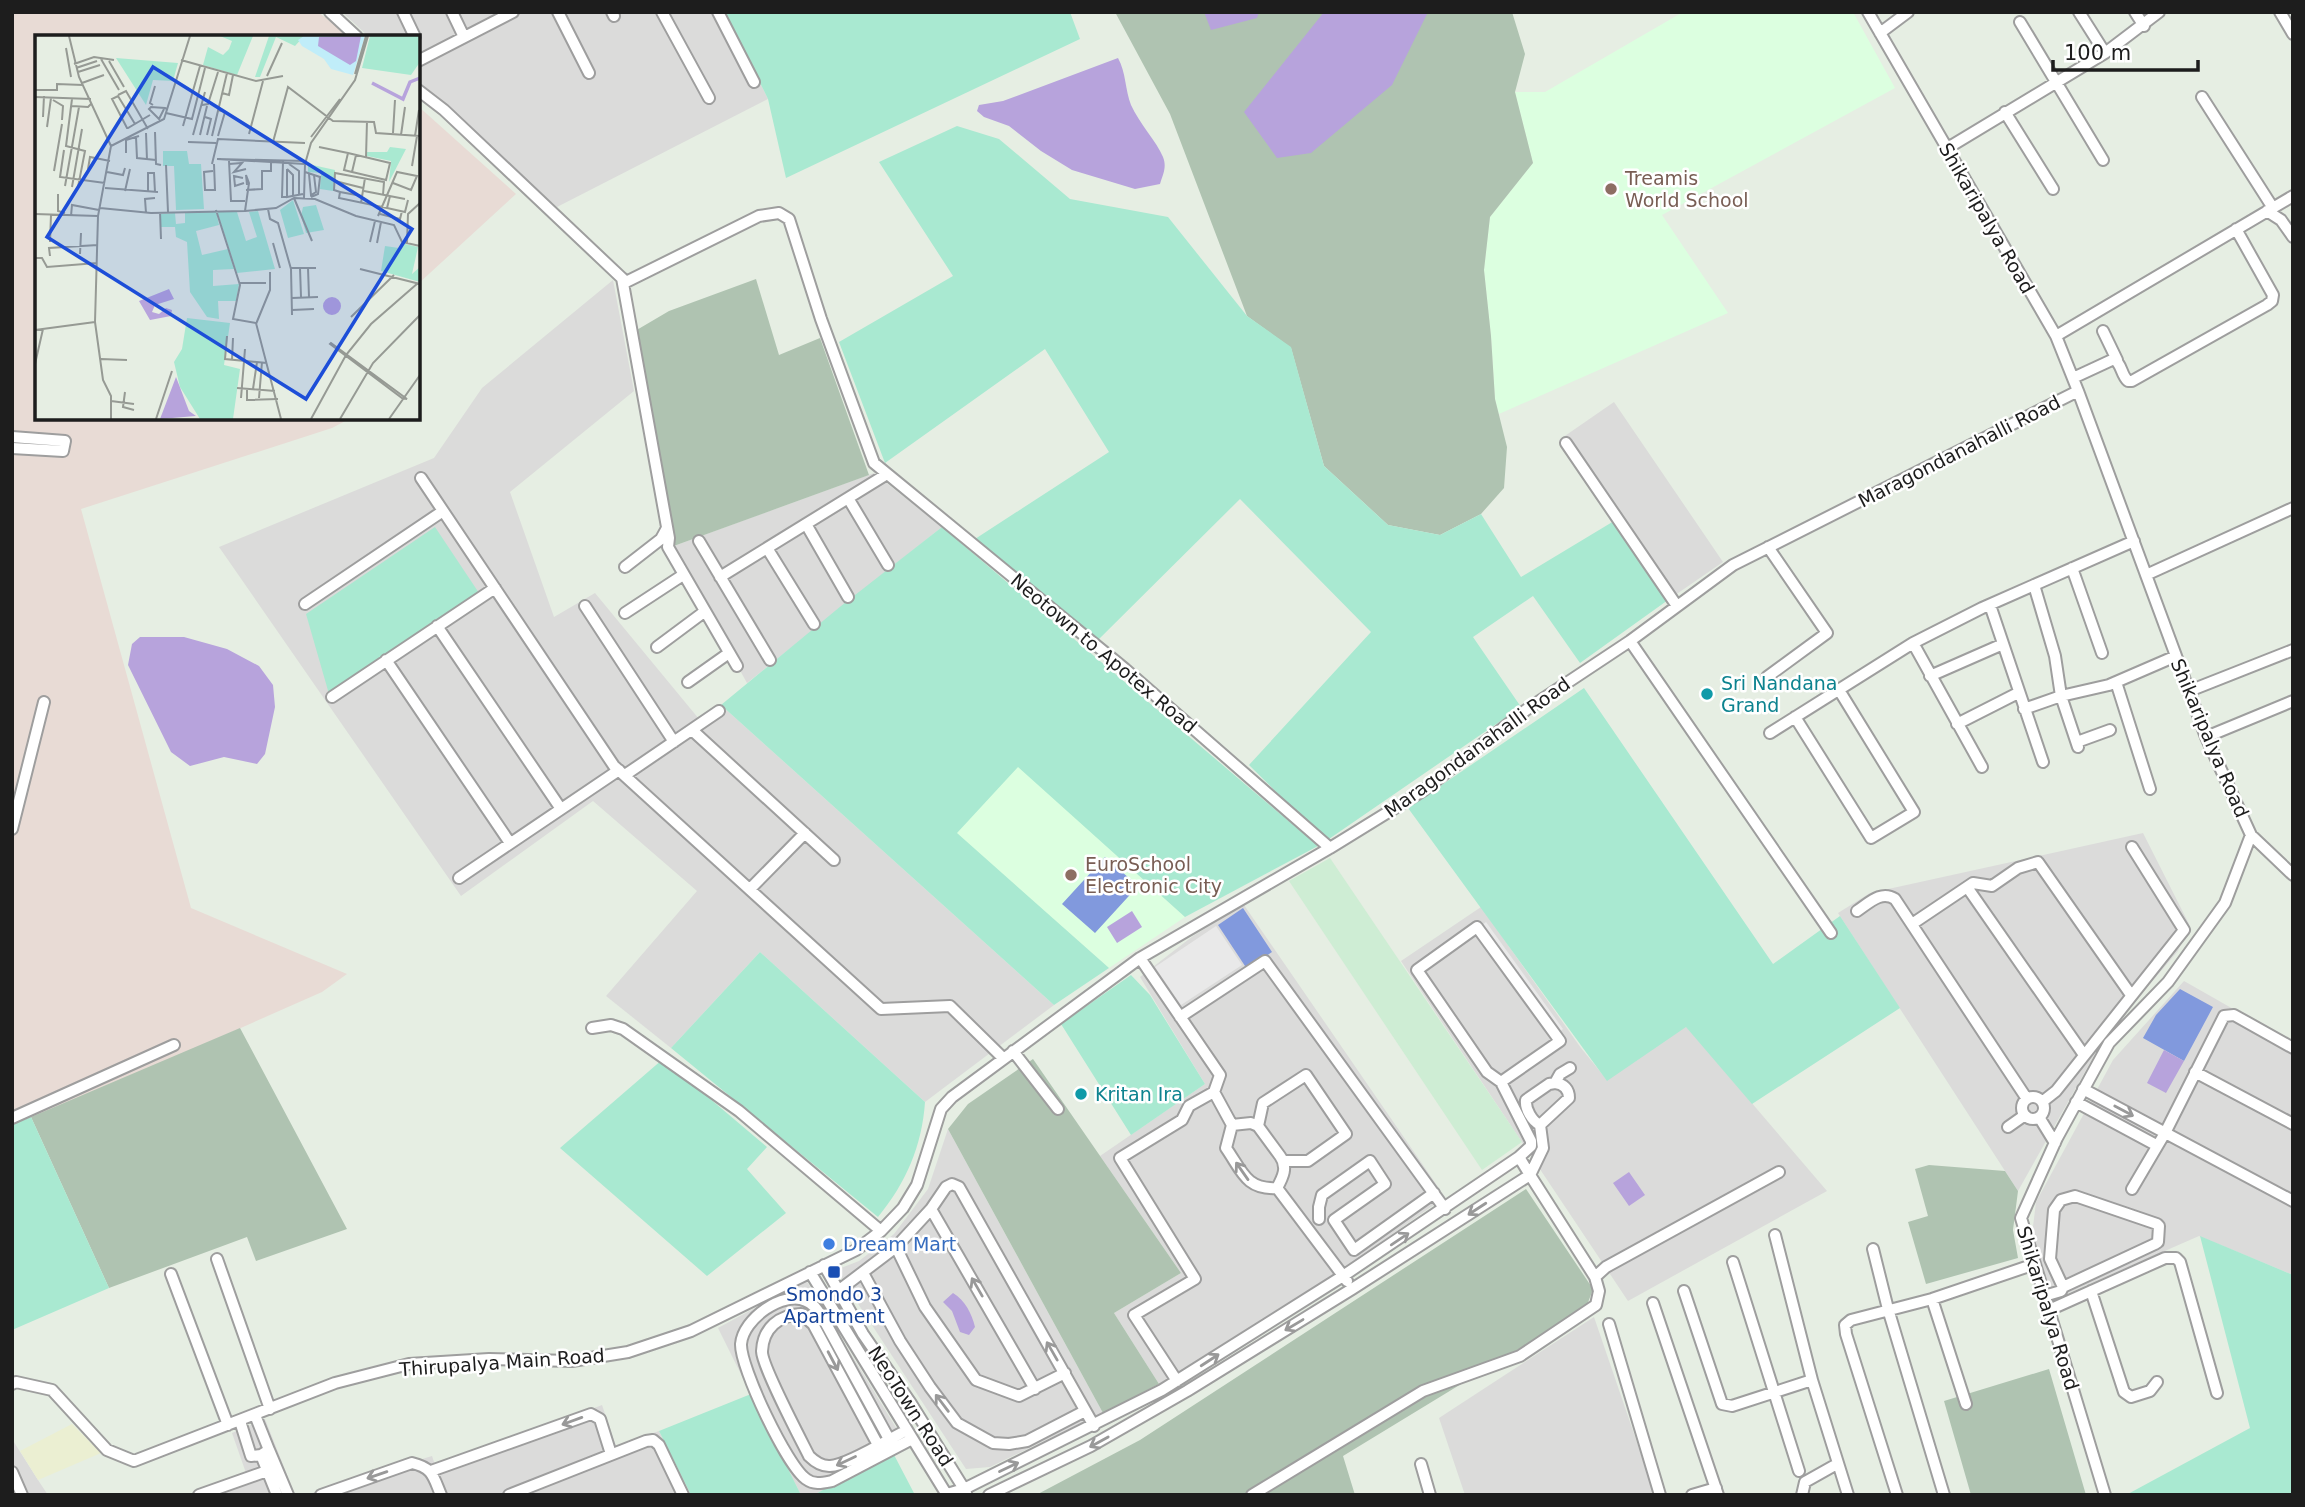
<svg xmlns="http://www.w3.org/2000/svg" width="2305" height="1507" font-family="'DejaVu Sans',sans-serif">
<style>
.residential{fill:#dbdbda}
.commercial{fill:#ebefd2}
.industrial{fill:#e8dbd5}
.education{fill:#dcffe0}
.construction{fill:#afc3b1}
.farmland{fill:#ceedd4}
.grass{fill:#a9e9d1}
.pitch{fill:#8199dd}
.parking{fill:#e9e9e9}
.water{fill:#b7a3dc}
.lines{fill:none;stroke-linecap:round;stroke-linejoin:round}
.minor-casing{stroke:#9e9e9e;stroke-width:14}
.minor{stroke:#fff;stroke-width:10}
.oneway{stroke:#999}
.education-dot{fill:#8d6e63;stroke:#fff;stroke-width:2.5}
.culture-dot{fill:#0f9aa8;stroke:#fff;stroke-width:2.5}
.shop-dot{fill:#3f7fe0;stroke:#fff;stroke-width:2.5}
.transit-dot{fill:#1a4fb4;stroke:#fff;stroke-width:2.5}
.labels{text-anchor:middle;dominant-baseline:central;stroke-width:5;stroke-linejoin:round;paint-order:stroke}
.education-label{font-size:19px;fill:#785e54;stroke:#fff;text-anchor:start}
.street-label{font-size:19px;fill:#1d1d1d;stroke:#fff}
.culture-label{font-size:19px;fill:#0d838f;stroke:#fff;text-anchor:start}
.shop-label{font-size:19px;fill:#366cbe;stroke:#fff;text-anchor:start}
.transit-label{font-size:19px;fill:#164399;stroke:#fff}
.inset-river{fill:none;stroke:#b7a3dc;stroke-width:3.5}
.inset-road{fill:none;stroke:#969a94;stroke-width:2}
.view{fill:#1d4ed8;fill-opacity:0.15;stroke:#1d4ed8;stroke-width:3.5}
.inset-edge{fill:none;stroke:#1d1d1d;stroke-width:3.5}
</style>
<rect width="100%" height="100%" fill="#e6eee3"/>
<path class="residential" d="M342,12h383l43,87 -211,108 -139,-126v-44h-49z
M613,280l21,111 -124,101 44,125 41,-24 104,126 22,-14 333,300 -129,97 -165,-150 -89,96 -65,-52 91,-105 -104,-90 -132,95 -242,-349 215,-89 48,-70z
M1614,402l109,160 -55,38 -109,-160z
M874,473l68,54 -195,156 -76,-136z
M2143,833l46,91 -11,27 -74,87 -86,153 -180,-278 32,-20z
M1244,905l201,292 -112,79 -174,108 -45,-71 67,-40 -81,-117 105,-72 -65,-107 53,-41z
M1481,907l100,141 26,32 79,-54 141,165 -199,110 -227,-340z
M2184,981l109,62v232l-94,-39 -146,64 -21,-65 4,-33 77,-142z
M948,1129l155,284 -113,54 -24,2 -130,-199 23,-9 35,-27 34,-45z
M806,1280l100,164 -92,51h-13l-83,-167z
M1594,1317l61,178h-190l-26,-77z
M602,1405l14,41 43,-15 32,64h-385l126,-39 4,12z
M265,1419l30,76h-108l59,-22 -14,-40z
M12,1439l26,41 10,15h-36z"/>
<path class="commercial" d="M72,1424l29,29 -63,27 -18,-29z"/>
<path class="industrial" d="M12,12h306l32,25h-313v381h314l-19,10 -251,81 110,399 156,66 -25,18 -188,83 -122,50z
M418,106l98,88 -98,90z"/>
<path class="education" d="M1683,12h170l42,76 -233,127 66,98 -229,101 -4,-15 -4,-63 -7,-66 6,-53 43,-54 -18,-71h30z
M1018,766l167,151 -76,51 -153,-135z"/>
<path class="construction" d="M1115,12h397l13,42 -10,38 18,71 -43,54 -6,53 7,66 4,63 12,48 -3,41 -23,26 -41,21 -52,-10 -64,-59 -33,-118 -44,-32 -77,-202z
M756,279l23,76 41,-17 49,137 -198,72 1,-24 -37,-192 34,-20z
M240,1028l107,201 -91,32 -9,-24 -138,51 -78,-171z
M1033,1059l148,214 -67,40 45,71 -56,29 -155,-284 20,-25z
M1929,1165l76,6 13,20 -5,39 5,28 -92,26 -18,-62 20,-6 -13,-47z
M1526,1189l67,100 -7,19 -243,148 12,39h-319l104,-55z
M2049,1369l37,126h-115l-27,-94z"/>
<path class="farmland" d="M1330,858l192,284 -40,28 -193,-289z"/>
<path class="grass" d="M725,12h345l10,27 -294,139 -18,-79z
M957,126l42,13 71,60 98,18 79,99 44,31 33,119 64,59 52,10 41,-21 40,63 93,-56 54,79 -88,63 -47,-67 -60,41 48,70 -195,134 -77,-76 122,-133 -131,-133 -143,142 -122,-102 134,-87 -64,-103 -160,114 -46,-121 114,-66 -74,-114z
M435,527l44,66 -150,101 -23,-80z
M942,527l376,319 -133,71 -167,-150 -61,66 152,135 -55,37 -333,-300 120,-99z
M1584,688l189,276 67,-48 60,92 -148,96 -66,-77 -79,54 -199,-273z
M760,952l165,150c-3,44 -19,81 -47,115l-207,-169z
M1131,975l19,20 55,89 -74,51 -70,-111z
M663,1059l104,88 -20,22 39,44 -79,63 -147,-128z
M31,1117l78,171 -97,42v-205z
M2200,1236l93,39v220h-167l124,-67z
M751,1394l50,101h-110l-32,-64z
M892,1451l23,44h-101z"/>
<path class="pitch" d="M1105,857l33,29 -43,47 -33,-29z
M1243,908l29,44 -25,17 -29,-44z
M2180,989l33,18 -29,54 -41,-23 13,-23z"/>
<path class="parking" d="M1486,922l77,107 -5,4 -77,-107z
M1216,926l26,39 -61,40 -26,-38z"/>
<path class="water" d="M1204,12h55l-2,6 -46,12z
M1324,12h104l-36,73 -81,68 -34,5 -33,-46z
M1118,58c8,14 7,32 13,47 8,18 26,37 32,52 4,10 0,17 -3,27l-25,5 -63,-19 -31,-19 -32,-25 -25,-9 -7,-6 2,-6 24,-4z
M140,637h44l43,12 32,17 14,19 2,22 -10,47 -8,10 -33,-7 -34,9 -19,-14 -43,-87 4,-21z
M1132,911l10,16 -25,16 -10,-16z
M2164,1050l20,11 -18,32 -19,-10z
M1629,1172l16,23 -16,11 -16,-23z
M953,1293c12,7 19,21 22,34l-6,8 -9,-3 -8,-21 -9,-9z"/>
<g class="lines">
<defs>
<path id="minor" d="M330,12l27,25
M403,12l12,25
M452,12l12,25
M558,12l31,61
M612,12l2,4
M662,12l47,86
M718,12l36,70
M1868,12l188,324 22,55 128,346 45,98 -26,68 -57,79 -59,61 -52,95 -36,80 84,277
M2079,12l26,41
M2135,12l9,14
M2280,12l13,22
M2020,22l83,138
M1880,33l28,-21
M418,61l95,-49
M418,90l26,20 182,172 133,-66 20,-3 10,6 32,100 53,144 251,206 205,179
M2202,97l71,111
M2005,112l48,77
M1946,149l159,-96 54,-41
M2267,211l14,9 12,17
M622,278l47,260 -1,9 69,119
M2103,331l14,29
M2056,336l237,-140
M2073,378l41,-19c8,5 7,16 14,22h4l135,-76 5,-4 1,-6 -37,-66
M12,437l53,4 -2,10 -51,-3
M1566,443l111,163
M421,478l193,288 267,243 69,-3 53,52
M848,498l40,67
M806,524l42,73
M699,541l71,119
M767,548l47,76
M625,567l36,-28 6,-11
M2072,568l30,85
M2146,575l147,-67
M720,577l167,-103
M305,604l138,-93
M1990,605l53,157
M585,606l89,136
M625,613l58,-38
M437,626l124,183
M1630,641l201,292
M1913,643l69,124
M657,647l47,-35
M386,660l124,183
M1930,676l73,-32
M1767,677l60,-44 -59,-86
M688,682l41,-29
M2116,682l34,107
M2189,691l104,-41
M332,697l163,-109
M2024,709l37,-13 -6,-40 -21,-71
M1795,717l76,121 43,-26 -75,-122
M1957,724l61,-31
M692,730l142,130
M1770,733l143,-90 69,-35 152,-67
M2206,737l87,-36
M2077,742l33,-12
M2078,747l-17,-51 48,-11 67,-29
M625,775l94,-64
M12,829l32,-127
M2251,835l42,40
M459,878l160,-108
M1967,887l117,168
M750,889l55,-56
M1857,911c12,-8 24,-21 38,-12l132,200
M1912,924l61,-41 19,3 26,-18 20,-6 93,133
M1140,958l80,117 -6,17 18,33 -6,23c16,23 20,42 51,40 6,-11 11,-21 3,-32l-22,-30 -7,-3 -19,2
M1180,1017l85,-56 180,248
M592,1028l19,-3 12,4 116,82 142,120
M1013,1051l45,58
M2195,1072l98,52
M1501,1082l59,-41 -83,-114 -60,43 70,102 14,10 30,59v5l-12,11
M1555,1083c9,1 14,6 14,15l-29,27c-8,-4 -15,-16 -14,-25l23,-16z
M1555,1083l5,-9 10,-6
M2083,1089l210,112
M2022 1108a11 11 0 1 1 22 0a11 11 0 1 1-22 0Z
M2042,1102l14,-11 128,-161 -52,-83
M2076,1102l80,43
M2039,1117l16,26
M12,1118l162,-73
M1258,1126l5,-23 43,-28 40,59 -38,27h-24
M2008,1127l17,-12
M1277,1188l70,93
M2132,1189l33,-56 59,-117 10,-1 59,33
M931,1209l15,-22 6,-3 7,3 135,239
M1319,1219v-12l3,-12 48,-34 15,23 -51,36 20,30 80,-57
M1775,1235l37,145 36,115
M896,1247l29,60 51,73 43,16 46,-23
M1873,1249l15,60 56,186
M217,1259l53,150
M1733,1262l66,209
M824,1265l39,69 47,68 56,90
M810,1272l137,223
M863,1273l37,68 30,46 27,36 36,20 16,1 18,-3 58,-30
M171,1274l57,151
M1595,1277l11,-10 173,-95
M838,1291l58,-44 35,-38 104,180
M1684,1291l38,113 10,2 80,-26
M2091,1291l33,101 7,5 19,-6 7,-9
M2044,1296l17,-5 2,-4 92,-43 3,-2 1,-16 -2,-2 -82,-28 -14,4 -7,10 -4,49 13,28
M1932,1299l34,105
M1653,1303l65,192
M2049,1310l116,-52h11l4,4 37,131
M1609,1324l51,171
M1177,1381l-43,-66 61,-36 -75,-121 62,-38 7,-14 25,-14
M12,1384l4,-2 36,8 55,60 27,11 201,-78 74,-19 80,-5 83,2 56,-9 63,-21 165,-81 25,-19 22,-23 14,-23 24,-76 11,-12 188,-139 190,-110 94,-58 102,-80 104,-69 103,-76 345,-174
M240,1421l11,35 10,-1 8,-5 -14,-35
M889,1439l-65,-119c-5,-7 -9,-16 -18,-19 -23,-11 -63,18 -65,43 -1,23 46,122 65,135 8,6 16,4 26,2l80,-42
M878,1445l-65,-121 -12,-10c-22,1 -38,14 -39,37 -1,13 39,89 47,105 6,6 12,10 20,10 16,1 62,-28 78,-36
M269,1450l19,45
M261,1455l16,40
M1421,1464l9,31
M431,1471l160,-57 9,5 11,35
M12,1472l10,23
M947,1494l17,-5 198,-99 181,-114 176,-119 11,18 -178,114 -165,102 -96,55 -102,49
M199,1495l68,-24
M321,1495l91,-32c21,5 21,13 29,32
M509,1495l137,-54 7,-1 6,5 24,50
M1252,1495l171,-104 97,-35 76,-51 3,-14 -4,-14 -65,-102 13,-27 -3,-23
M1692,1495l24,-7
M1802,1495l3,-13 32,-18
M1897,1495l-51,-161 -1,-9 6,-5 81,-21 103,-35"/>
</defs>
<use href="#minor" class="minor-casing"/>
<use href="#minor" class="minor"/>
</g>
<defs><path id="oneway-shaft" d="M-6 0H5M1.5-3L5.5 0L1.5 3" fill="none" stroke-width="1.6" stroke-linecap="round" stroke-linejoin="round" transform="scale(1.75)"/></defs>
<g class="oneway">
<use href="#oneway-shaft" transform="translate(2124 1111) rotate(28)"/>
<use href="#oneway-shaft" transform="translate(1242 1171) rotate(-125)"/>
<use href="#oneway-shaft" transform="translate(1477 1209) rotate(147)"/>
<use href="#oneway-shaft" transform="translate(1400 1239) rotate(-34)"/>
<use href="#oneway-shaft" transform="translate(977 1287) rotate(-120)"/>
<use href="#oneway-shaft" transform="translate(1294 1325) rotate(149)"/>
<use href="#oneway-shaft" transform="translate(1052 1351) rotate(-120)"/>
<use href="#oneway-shaft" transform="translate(1210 1360) rotate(-33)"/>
<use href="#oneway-shaft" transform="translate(833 1361) rotate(62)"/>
<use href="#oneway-shaft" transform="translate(942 1403) rotate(-127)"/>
<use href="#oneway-shaft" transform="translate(572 1421) rotate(160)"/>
<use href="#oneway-shaft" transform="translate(1099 1442) rotate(151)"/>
<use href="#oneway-shaft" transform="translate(846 1461) rotate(155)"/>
<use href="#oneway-shaft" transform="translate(1009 1467) rotate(-26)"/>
<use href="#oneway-shaft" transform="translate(377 1475) rotate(161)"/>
</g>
<g class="education-dot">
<circle cx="1611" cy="189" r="7"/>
<circle cx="1071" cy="875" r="7"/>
</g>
<g class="culture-dot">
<circle cx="1707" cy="694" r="7"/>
<circle cx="1081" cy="1094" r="7"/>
</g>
<circle class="shop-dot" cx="829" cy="1244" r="7"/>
<rect class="transit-dot" x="827" y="1265" width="14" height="14" rx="3.5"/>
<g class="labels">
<g class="education-label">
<text x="1625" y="178">Treamis<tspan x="1625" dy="22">World School</tspan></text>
<text x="1085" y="864">EuroSchool<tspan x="1085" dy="22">Electronic City</tspan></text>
</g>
<g class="street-label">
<text transform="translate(1987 218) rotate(60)">Shikaripalya Road</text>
<text transform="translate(1959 451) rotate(-27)">Maragondanahalli Road</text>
<text transform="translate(1104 653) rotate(40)">Neotown to Apotex Road</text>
<text transform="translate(2210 738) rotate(67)">Shikaripalya Road</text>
<text transform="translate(1477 747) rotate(-36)">Maragondanahalli Road</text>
<text transform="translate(2048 1308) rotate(73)">Shikaripalya Road</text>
<text transform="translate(502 1362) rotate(-4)">Thirupalya Main Road</text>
<text transform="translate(911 1406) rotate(57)">NeoTown Road</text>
</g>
<g class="culture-label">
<text x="1721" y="683">Sri Nandana<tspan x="1721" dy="22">Grand</tspan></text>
<text x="1095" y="1094">Kritan Ira</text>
</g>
<g class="shop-label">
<text x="843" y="1244">Dream Mart</text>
</g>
<g class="transit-label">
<text x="834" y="1294">Smondo 3<tspan x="834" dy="22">Apartment</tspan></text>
</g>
</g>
<g transform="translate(35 35)">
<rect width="385" height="385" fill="#e6eee3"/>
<path d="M185,1h33l-16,39 -34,-10 5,-18 15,8 6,-6 3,-8zM234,1h35l-9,10 -19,-9 -16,40h-5zM335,1h50v26l-9,13 -49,-7zM81,23l62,5 -5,18 -20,-1 -7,25zM355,112l16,2 -17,33 2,-21 -24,-5v-4h20zM128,116h24l2,13h12l3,45 -28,1 -2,-44h-11zM273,129l27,6 -2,21 -13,-2 1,-16 -13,-1zM258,165l11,34 -16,4 -8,-28zM281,170l8,25 -18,3 -5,-17 2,-9zM181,176l3,14 -23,6 6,24 26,-6 6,20 -21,1v16l26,-2 -3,17h-18l1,18 -12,-2 -17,-25 -3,-50 -11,-5 -1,-10h-14v-13l14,-1 1,11 9,-1v-11zM182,176l20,1 9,29 11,-4 -8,-25 9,-1 17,58 -38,4zM366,208l17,4 -6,27 8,-7v15l-39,-11 4,-25 14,2zM152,283l43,5 -6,42 16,4 -7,50h-33l-20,-32 -6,-25 8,-13z" fill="#a9e9d1"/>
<path d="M269,1h61l-12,39 -22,-6 -7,-10 -22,-13 -4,-6z" fill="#c0edf9"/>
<path d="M326,1l-5,25 -6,4 -32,-19 1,-9zM134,254l5,10 -19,6 -3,7 7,2 7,-6 6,2 -1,6 -21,4 -11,-19zM288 271a9 9 0 1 1 18 0a9 9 0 1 1-18 0ZM141,342l13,34 7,5 -36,3z" fill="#b7a3dc"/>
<path class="inset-river" d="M337,48l31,16 7,-17 10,-4"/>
<path class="inset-road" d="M34,1l10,41 32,69M31,13l5,29M66,24l18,31M146,25l75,21 27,-5M74,26l15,26M39,29l20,-7 20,3M41,33l21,-7M43,37l22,-7M320,39l11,-38M232,41l15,-33M47,48l22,-8M0,55h22v-6l26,1M187,58l7,2 4,-20M83,60l8,-4 22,38M0,62l56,2M37,64l-6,47 19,5 -7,36M18,65l10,6 -1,14M118,70l-3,-2 5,-17M167,70l6,-1 10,-32M37,71l16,1 4,-4M129,74l-5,10 -10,-10 2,-2 14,1 2,1M183,75l7,2 -7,24M131,78l26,6 13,-51M8,82l1,-21M170,82l6,2 -4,16M100,89l-17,-28 -6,3 15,29h1l22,-13M148,91l17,-60M12,92l4,-29M120,97l1,32 5,1M111,98l1,27M358,98l2,-33M214,99l14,-53M158,100l12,-43M165,100l7,-29M366,100l4,-28M177,101l15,-63M380,101l4,-26M101,102l1,21 19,2M276,102l29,-38M153,107l28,1M238,107l15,-55 45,34 41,1 2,11 44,3M284,112l29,6 42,10 -4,17 -34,-8 4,-17M29,115l-4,27 45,6M91,118v-13l13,-4M313,118l-4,17 8,2M331,122l1,-36M194,126l2,40h14M248,126l-1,36h5M177,129l6,-25 87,4M194,129l13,-1 -8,9 12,-3M254,129l10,7v24M270,129l-88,-5 88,2M131,130l2,47M377,131l5,-30M53,134l2,-12 20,4M252,134v28l16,-3M252,134l6,6v20M19,136l8,-47M178,136l-9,1 1,18h10l-1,-26M72,137l16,3 2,-7M270,137l15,5 -2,17 -7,3M274,139l2,21 5,-3 -2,-17M208,143l-9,-2 1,10 9,-3M300,146l28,7M30,151l14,-79M37,152l10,-58M70,153l53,4M211,155l16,-1v-18h9v-10M90,156l5,-22M329,156l41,8M113,157v-19h6l1,19M305,157l22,4M23,159v17l7,2M348,160l1,-13 -49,-9 -1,17 6,2 -1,6 48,10M355,161l-3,12 18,4 3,-12M259,163l18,43M269,163l1,-34 6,-21 44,-63 13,-44M326,168l4,-25M65,173l51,5 94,-2 31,-3 18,-10 21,1 41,17 38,9 8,17 18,4M233,174l2,10 8,4 13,46 1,46M181,175l24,75 -7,34 23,4 25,96M210,176l4,-28 -3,-8 1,10M125,177l1,27M111,178l-1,-14 10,-1M0,179l63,2M345,179l20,5 2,-8M36,181l1,-11 27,5M343,181l19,-44 20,4 -6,14 -18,-7M15,207l1,-27M335,207l5,-21M238,208l7,25M342,208l4,-21M372,208l1,-29 12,-11M45,219l1,-21M15,221l-1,-8 49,-3M0,223h7l5,9 50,-4M256,233h25M265,233l1,29M273,233l1,29M325,234l60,15M205,248h26M257,263l26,-1M257,275l22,-1M316,282l43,-42M60,287l3,-106 13,-70 53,-27 26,-83M60,287l8,58 8,16v23M221,289l14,-34v-18M0,295l60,-8M192,301l-2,23 42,4M295,309l1,-1 76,56 -5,-1zM66,324l26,1M197,325l1,-22M0,329l8,-35M202,353l38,3M212,354v11l31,-1M218,354l4,-27M90,357l-2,15 11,3M206,363l4,-49M224,363l3,-36M76,366l23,3M121,384l16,-48M276,384l35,-64 25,-31 47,-41M305,384l33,-56 47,-48M354,384l31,-44"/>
<path class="view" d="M118,32l259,162 -106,170 -259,-162z"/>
<rect width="385" height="385" class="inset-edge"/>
</g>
<rect width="2305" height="1507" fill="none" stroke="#1d1d1d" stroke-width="28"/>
<path d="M2053 60v10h145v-10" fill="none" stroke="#1d1d1d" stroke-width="3.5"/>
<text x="2064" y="60" font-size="21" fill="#1d1d1d" stroke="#ffffff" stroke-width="5" paint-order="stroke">100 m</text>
</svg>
